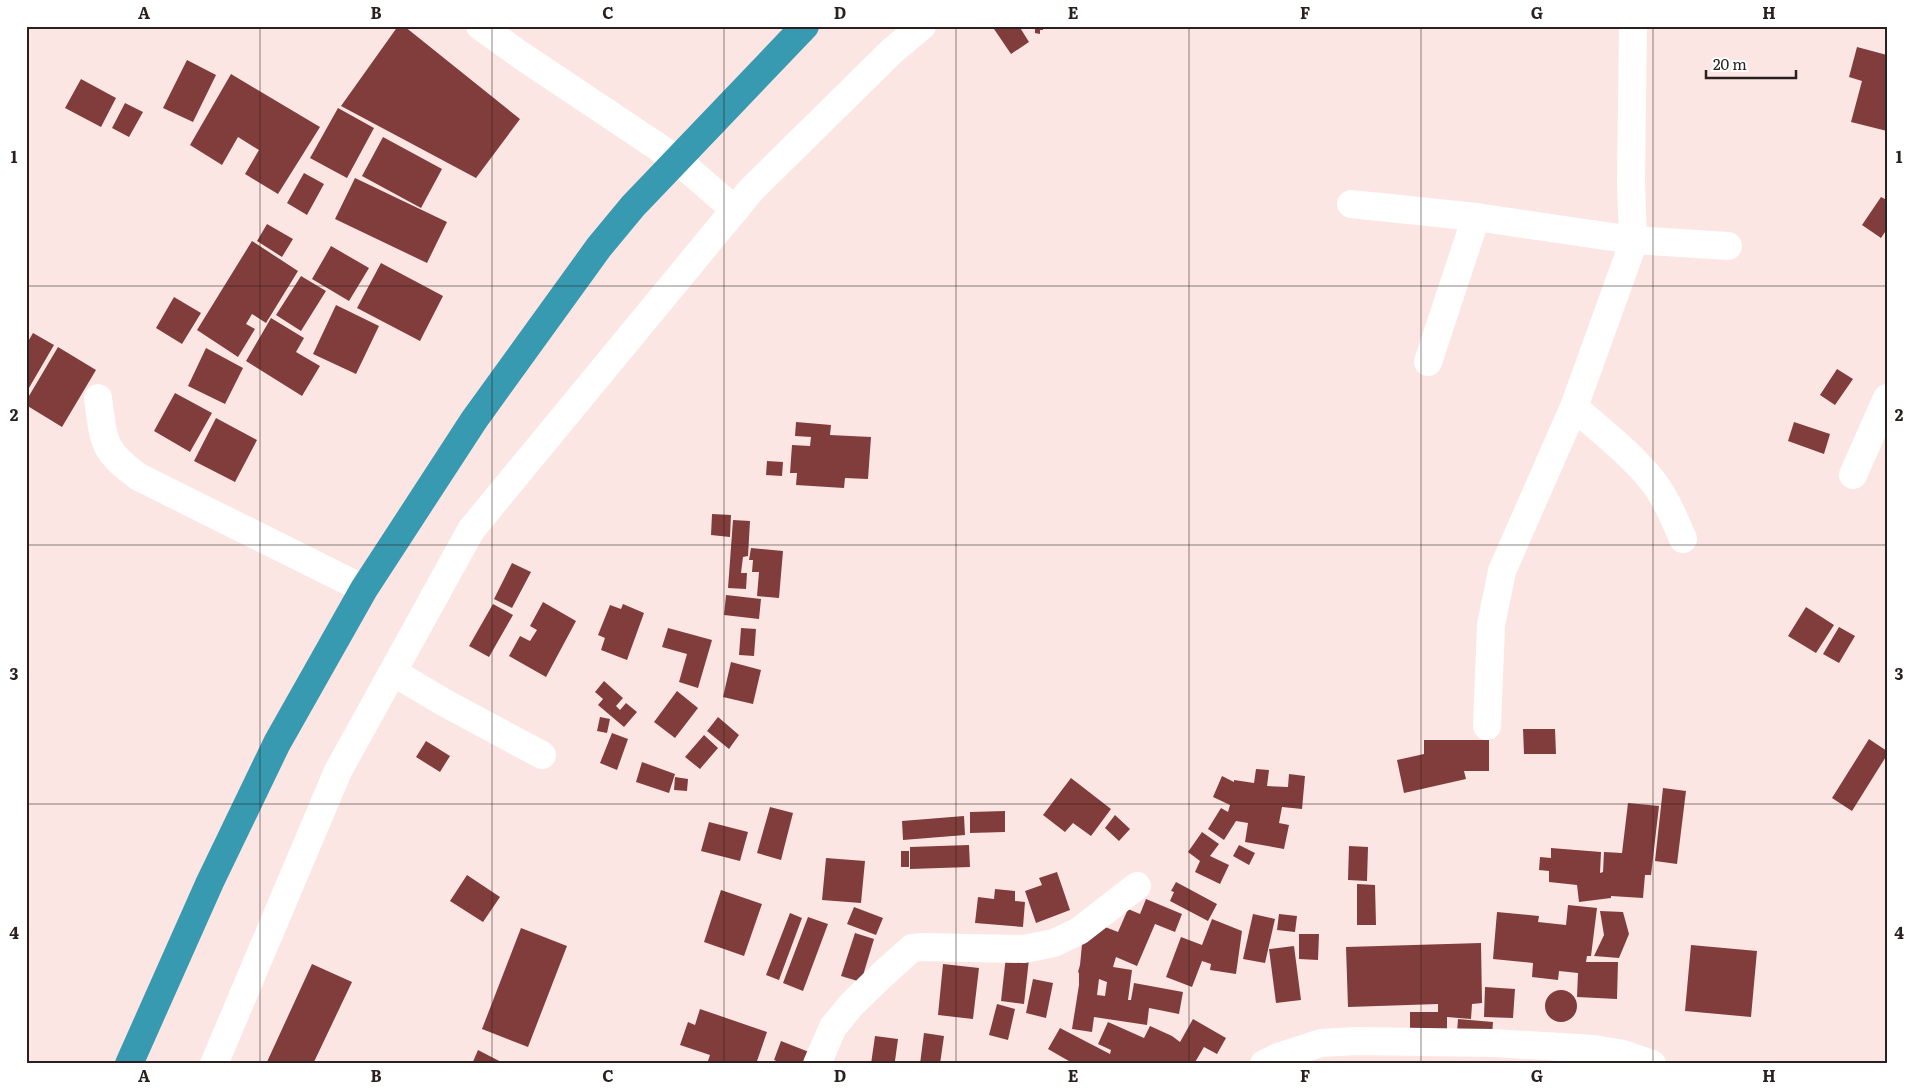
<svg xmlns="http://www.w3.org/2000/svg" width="1913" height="1090" font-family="Literata,serif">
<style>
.building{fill:#803d3b;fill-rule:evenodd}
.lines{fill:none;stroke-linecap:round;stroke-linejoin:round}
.street{stroke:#fff;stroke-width:28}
.highway{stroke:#389ab1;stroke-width:28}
.grid{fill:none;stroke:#2a201f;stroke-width:1;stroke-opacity:0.55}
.neatline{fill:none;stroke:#2a201f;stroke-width:2}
.grid-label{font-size:16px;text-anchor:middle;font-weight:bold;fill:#2a201f}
</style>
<rect width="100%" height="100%" fill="#fce6e4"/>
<path class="building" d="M398,26h6l116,93 -44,59 -135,-72z
M998,26h21l10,16 -18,12 -17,-25z
M1035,26l8,2v2h-3v4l-5,-1z
M1857,47l30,8v76l-36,-9 11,-41 -13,-4z
M187,60l29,15 -23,47 -30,-14z
M231,74l89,53 -42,67 -33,-20 14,-24 -21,-13 -16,28 -32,-20z
M81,79l35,19 -15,29 -36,-19z
M125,103l18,9 -14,25 -17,-9z
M338,108l36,20 -27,50 -37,-20z
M383,137l59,32 -21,39 -59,-32z
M304,173l20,11 -17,31 -20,-12z
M355,178l92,44 -20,41 -92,-44z
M1881,197l6,3v29l-6,9 -19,-13z
M267,224l26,15 -11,18 -25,-16z
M252,241l46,30 -32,52 -14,-9 -6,10 9,5 -17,28 -41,-27z
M331,246l38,22 -20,33 -37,-22z
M381,263l62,33 -23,45 -63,-33z
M301,276l25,15 -25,40 -25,-16z
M174,297l27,16 -19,31 -26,-16z
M336,305l43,21 -23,48 -43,-20z
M271,318l33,20 -8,14 24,14 -18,30 -56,-35z
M33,333l21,12 -28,48v-48z
M58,347l38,23 -34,57 -36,-22v-4z
M206,348l37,20 -18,36 -37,-18z
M1837,369l16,10 -18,26 -15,-10z
M175,393l37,20 -22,39 -36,-21z
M216,418l41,22 -22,42 -41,-21z
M796,422l35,3 -1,10 41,2 -3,42 -23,-1 -1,10 -48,-3 1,-12h-7l2,-28 18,1 1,-9 -16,-1z
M1794,422l36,12 -6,20 -36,-13z
M767,461l16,1 -1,14 -16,-1z
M712,514l19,1 -1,22 -19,-2z
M733,520l17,1 -2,35 -5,1 -2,16h6l-1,16 -18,-1z
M751,548l32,3 -4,47 -22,-2 2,-24h-7l1,-12h-4z
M512,563l19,9 -19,36 -18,-9z
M726,595l35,4 -2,20 -35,-4z
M543,602l33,19 -30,56 -37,-21 11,-20 10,5 7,-11 -7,-4z
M493,604l20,11 -24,42 -20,-11z
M623,604l21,9 -17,47 -26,-10 4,-12 -7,-3 12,-30 11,4z
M1806,607l28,18 -18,28 -28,-17z
M1839,627l16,9 -16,27 -16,-9z
M668,628l44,12 -14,48 -19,-6 8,-28 -25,-7z
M741,628l15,1 -2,27 -15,-1z
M731,662l30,8 -8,34 -30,-7z
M604,681l19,17 -7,8 4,4 6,-7 11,9 -13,15 -26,-22 5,-6 -8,-7z
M677,691l21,17 -23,30 -21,-16z
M600,717l10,2 -3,14 -10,-2z
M718,717l21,18 -10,14 -22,-18z
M1523,729h32l1,25h-32z
M612,733l16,6 -11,31 -17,-7z
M704,735l14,13 -18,21 -15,-12z
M1869,739l18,12v4l-35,56 -20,-13z
M1424,740h65v31h-25l2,8 -62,14 -7,-33 27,-6z
M426,741l24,15 -10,16 -24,-15z
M642,762l33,12 -6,19 -33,-11z
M1256,769l13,1 -2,16 21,1 1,-13 16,2 -3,33 -20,-2 -3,16 10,2 -5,24 -39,-7 3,-19 -12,-2 -12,19 -16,-11 13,-21 7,4 2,-7 -17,-8 9,-21 12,6v-2l20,3z
M675,777l13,2 -1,12 -13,-1z
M1071,778l40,31 -20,27 -18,-13 -8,9 -22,-17z
M1663,788l23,3 -9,73 -22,-3z
M1628,803l31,3 -8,69h-6l-2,23 -32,-2v2l-32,4 -2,-17 -28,-3v-11l-10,-1 1,-13 11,1v-10l50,4 -1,21 3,-1 1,-20 18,1z
M770,807l23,6 -12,47 -24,-7z
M1005,811v21l-35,1v-21z
M1115,815l15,14 -11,12 -14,-13z
M964,816l1,19 -62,5 -1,-19z
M709,822l39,10 -8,29 -39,-10z
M1202,832l17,12 -9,12 19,9 -9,19 -25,-12 5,-11 -12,-9z
M969,845l1,22 -60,2v-22z
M1239,845l16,8 -6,12 -16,-9z
M1349,846l19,1 -1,34 -19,-1z
M901,851h8v16h-8z
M826,858l39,3 -4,42 -39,-3z
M1057,872l13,38 -34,13 -11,-32 17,-6 -3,-7z
M467,875l33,22 -17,25 -33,-21z
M1176,882l41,22 -9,17 -38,-20 4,-9 -3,-1z
M1357,884l18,1 1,40h-19z
M995,889l20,2v10l10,1 -2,25 -48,-4 3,-26 16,2z
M721,890l41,14 -18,52 -40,-14z
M1146,899l36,15 -7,18 -20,-8 -18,42 -21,-9 -3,10 19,3 -4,30h3l3,-17 49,9 -4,22 -30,-6 -2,17 -53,-8 -2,15 -20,-3 7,-44v-12l-1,-1 2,-7 3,-31 12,-11 23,9 10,-23 12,5zM1099,979l8,3 -2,14 -8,-1z
M1568,905l29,3 -6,48h-4l-1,6h32l-1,37 -40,-2 1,-24 -19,-2 -1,9 -26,-3 1,-14 -40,-4 4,-47 42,4 -1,6 28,3z
M854,907l29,11 -7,17 -29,-11z
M1600,911l23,1 6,22 -10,24 -25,-2 10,-21z
M790,913l12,5 -23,62 -13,-5z
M1253,914l22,5 -10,44 -22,-4z
M1279,914l18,2 -2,16 -18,-2z
M808,917l20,7 -25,67 -20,-8z
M1212,919l30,12 -6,43 -26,-4 1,-6 -9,-3 -10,26 -26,-10 15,-40 21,8z
M521,928l46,18 -39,101 -46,-18z
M855,933l19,6 -13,43 -20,-6z
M1299,934h20l-1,26 -19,-1z
M1481,943l1,60 -10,1 -1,15 -24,-2v15h-37v-20h28v-8l-90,3 -2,-60z
M1691,945l66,6 -6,66 -66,-6z
M1294,946l7,54 -25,3 -7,-54z
M1006,956l23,3 -5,45 -23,-3z
M312,964l40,18 -39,82h-47z
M943,964l36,4 -6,51 -35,-4z
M1033,979l20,4 -7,35 -20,-5z
M1485,987l30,2 -2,29 -29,-1z
M1545 1006a16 16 0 1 1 32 0a16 16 0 1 1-32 0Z
M997,1004l18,5 -7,31 -19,-5z
M700,1009l67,23 -11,32h-49l3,-9 -30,-10 8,-23 7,3z
M1193,1019l33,19 -9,16 -13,-7 -10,17h-54l-5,-2 -1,2h-60l-26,-15 12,-21 50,26 1,-4 -13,-6 10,-22 36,16 6,-12 22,10 8,6z
M1458,1019l35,3 -1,14 -35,-3z
M924,1033l20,3 -4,28h-20z
M875,1036l23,3 -3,22 12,3h-36z
M781,1041l28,11 -5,12h-20l-10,-4z
M478,1050l27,14h-33z"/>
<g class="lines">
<path class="street" d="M480,26l39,28 157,105 59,51
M1351,204l125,13 157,23 95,6
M1428,362l48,-145
M98,398c6,44 4,53 41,79l225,112
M1574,407c27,24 59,48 81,77 12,17 20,36 28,55
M1853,475l34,-77
M393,672l52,31 97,52
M1487,726l4,-101 11,-54 72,-164 56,-155 3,-12 -2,-59 2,-155
M214,1064l124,-293 133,-241 280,-340 141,-139 30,-25
M817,1064l16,-37 19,-23 30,-29 30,-27 10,-1 102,2 30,-6 25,-12 58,-45
M1264,1064l14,-7 43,-14 36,-2 137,2 100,6 29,5 29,10"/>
<path class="highway" d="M129,1064l81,-182 67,-139 87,-154 110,-169 125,-173 34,-41 172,-180"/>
</g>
<path class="grid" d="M260,26v1038M492,26v1038M724,26v1038M956,26v1038M1189,26v1038M1421,26v1038M1653,26v1038M26,286h1861M26,545h1861M26,804h1861"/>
<rect width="1913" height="1090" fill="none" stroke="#ffffff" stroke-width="55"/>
<path d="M1706 70v8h90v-8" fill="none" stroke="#2a201f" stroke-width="2.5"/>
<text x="1713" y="70" font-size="15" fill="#2a201f" stroke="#ffffff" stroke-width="4" paint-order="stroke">20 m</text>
<rect x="28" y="28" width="1858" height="1034" class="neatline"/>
<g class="grid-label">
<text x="144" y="19">A</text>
<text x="376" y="19">B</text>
<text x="608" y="19">C</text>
<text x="840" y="19">D</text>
<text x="1073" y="19">E</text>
<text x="1305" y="19">F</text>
<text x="1537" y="19">G</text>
<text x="1769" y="19">H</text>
<text x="14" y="163">1</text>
<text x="1899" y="163">1</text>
<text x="14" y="421">2</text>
<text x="1899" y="421">2</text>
<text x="14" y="680">3</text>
<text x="1899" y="680">3</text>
<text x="14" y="939">4</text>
<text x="1899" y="939">4</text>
<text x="144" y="1082">A</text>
<text x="376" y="1082">B</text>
<text x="608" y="1082">C</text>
<text x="840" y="1082">D</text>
<text x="1073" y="1082">E</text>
<text x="1305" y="1082">F</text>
<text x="1537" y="1082">G</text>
<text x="1769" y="1082">H</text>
</g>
</svg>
